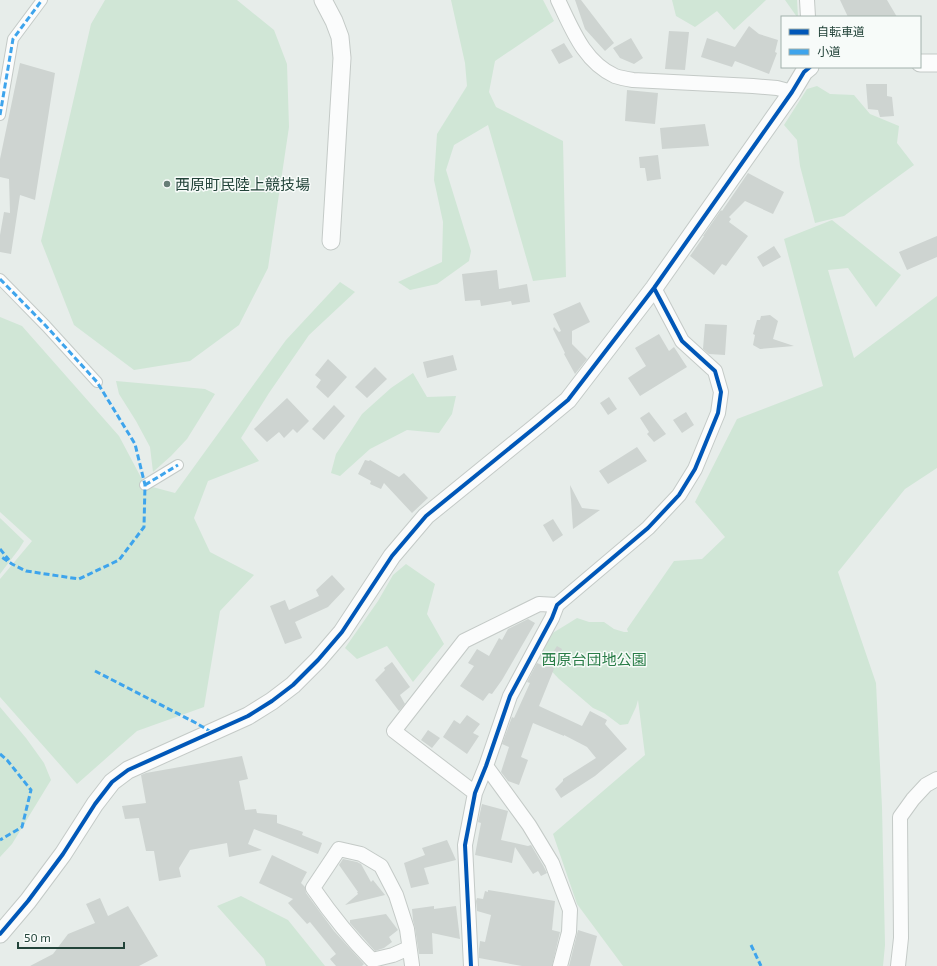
<svg xmlns="http://www.w3.org/2000/svg" width="937" height="966" font-family="'Exo 2','Noto Sans JP',sans-serif">
<style>
.green{fill:#d0e6d6}
.building{fill:#ced4d1}
.lines{fill:none;stroke-linecap:round;stroke-linejoin:round}
.pedestrian-casing{stroke:#c4cac7;stroke-width:12}
.minor-casing{stroke:#c4cac7;stroke-width:16}
.tertiary-casing{stroke:#c4cac7;stroke-width:19}
.pedestrian{stroke:#fbfcfc;stroke-width:10}
.minor{stroke:#fbfcfc;stroke-width:14}
.tertiary{stroke:#fbfcfc;stroke-width:17}
.quiet{stroke:#3ea4ec;stroke-width:3;stroke-dasharray:6 3;stroke-linecap:butt}
.cycleway-casing{stroke:#f7fbf9;stroke-width:6}
.cycleway{stroke:#0057b8;stroke-width:4}
.poi-dot{fill:#677e77;stroke:#f7fbf9;stroke-width:1.5}
.labels{text-anchor:middle;dominant-baseline:central;stroke-width:3;stroke-linejoin:round;paint-order:stroke}
.poi-label{font-size:15px;fill:#224339;stroke:#f7fbf9;text-anchor:start}
.park-label{font-size:15px;fill:#297d47;stroke:#f7fbf9}
</style>
<rect width="100%" height="100%" fill="#e7edea"/>
<path class="green" d="M105,0h132l37,30 13,34 2,63 -21,141 -29,57 -49,36 -56,9 -60,-45 -33,-84 50,-217z
M451,0h92l11,21 -59,40 -6,31 7,15 67,34 3,136 -33,4 -45,-156 -34,20 -8,25 25,81 -2,10 -32,23 -27,6 -12,-8 44,-20 1,-40 -9,-42 3,-46 30,-48 -2,-23z
M672,0h94l-32,30 -17,-19 -22,16 -19,-11z
M785,0h12l1,17h-1z
M817,86l13,8 24,1 16,19 29,12 -2,17 17,22 -70,51 -29,7 -15,-57 -3,-26 -13,-15 23,-36z
M832,220l69,55 -25,32 -28,-39 -20,2 26,88 83,-62v172l-32,21 -67,83 38,111 6,124 3,138 -2,21h-260l-46,-62 -24,-70 92,-79 -7,-55 -2,7 -8,17 -8,1 -16,-12 -11,-5 -34,-29 -18,-19 -5,-4 12,-19 3,-3 18,-11 8,-5 12,4h15l10,7 10,3h4l-1,-3 47,-68 28,-2 23,-22 -30,-35 42,-83 86,-33 -39,-147z
M340,282l15,10 -46,43 -40,58 -28,45 18,23 -51,20 -14,37 16,34 44,23 -34,36 -16,96 -67,24 -60,53 -77,-87v-118l32,-38 -32,-29v-195l22,9 97,110 26,49 30,8 111,-153z
M413,373l14,24 29,-1 -4,18 -13,19 -32,-3 -37,19 -30,27 -9,-3 5,-19 26,-40 29,-26z
M116,381l89,8 10,5 -28,45 -16,17 -18,16 -3,-25 -14,-26 -17,-27z
M0,518l24,23 -5,8 -19,25z
M406,564l29,20 -8,30 17,30 -31,38 -26,-36 -30,13 -12,-11 33,-47 15,-26z
M0,707l26,31 18,25 7,17 -39,64 -12,13z
M241,896l47,24 37,46h-59l-2,-7 -47,-53z"/>
<path class="building" d="M575,0h6l33,43 -9,8 -20,-22z
M840,0h47l10,17h-49z
M749,26l10,8 19,6 -3,12 2,1 -8,21 -34,-13 -3,6 -31,-10 6,-19 28,9z
M669,31l20,1 -4,38 -20,-1z
M631,38l12,20 -9,6 -14,-6 -7,-10z
M564,43l9,14 -14,7 -8,-14z
M20,63l35,10 -20,127 -15,-5 -9,59 -11,-2v-17l4,-23 6,1 -1,-34 -9,-2v-18z
M866,84h21v12l5,1 2,19 -14,1 -2,-7 -10,-1z
M627,90l31,3 -3,31 -30,-3z
M705,124l4,22 -47,3 -2,-21z
M658,155l3,24 -14,2 -2,-13h-5l-1,-11z
M748,173l36,19 -11,22 -28,-13 -16,16 2,2 -2,3 19,14 -22,30 -4,-2 -8,11 -24,-19 14,-20h-1l18,-26 1,1z
M937,236v21l-30,13 -8,-18z
M774,246l7,11 -18,10 -6,-10z
M497,270l2,19 28,-5 3,18 -18,3 -1,-4 -30,5 -1,-6 -15,1 -3,-27z
M580,302l10,20 -18,9v13l15,15 -12,15 -11,-20 1,-1 -12,-24 1,-2 5,5 2,-1 -8,-17z
M770,315l8,6 -5,18 21,7 -34,3 -7,-4 2,-10 -2,-1 4,-14h3l1,-4z
M705,324l22,1 -2,30 -16,-1 -6,-5z
M659,334l10,17 5,-4 13,20 -47,29 -12,-18 18,-12 -11,-18z
M453,355l4,15 -30,8 -4,-16z
M328,359l19,18 -19,21 -12,-11 5,-7 -6,-5z
M375,367l12,12 -20,19 -12,-11z
M609,397l8,12 -9,6 -8,-12z
M287,398l22,23 -12,12 -4,-4 -9,9 -5,-6 -12,10 -13,-13z
M334,405l11,11 -21,24 -12,-11z
M649,412l17,22 -12,8 -7,-8 2,-2 -9,-14z
M686,412l8,13 -12,8 -9,-13z
M637,447l10,14 -39,23 -9,-13z
M365,460l4,1 1,-1 29,17 5,-4 24,25 -16,15 -28,-30 -3,6 -11,-5 1,-3 -13,-7z
M570,485l12,23 18,2 -27,19z
M553,519l10,16 -10,7 -10,-17z
M332,575l13,14 -17,18 -33,15 7,16 -17,6 -15,-38 15,-6 4,10 30,-14 -3,-6z
M528,619l7,4 -33,57 -10,14 -3,-1 -6,8 -23,-15 14,-20 -6,-3 9,-14 12,7 10,-18 3,2 6,-11z
M557,646l5,3 -23,57 43,20 8,-15 17,9 -2,4 22,25 -32,27 -34,22 -6,-9 8,-8v-2l33,-21 -9,-11 -23,-12v1l-31,-13 -12,34 7,3 -9,25 -11,-4 -7,-9 8,-25 -7,-3 10,-27 2,1 16,-35 -3,-1 10,-19 7,3z
M392,662l18,25 -10,8 5,9 -6,7 -24,-31 10,-10 -1,-2z
M467,715l13,9 -7,9 6,3 -12,18 -24,-17 11,-17 6,4z
M428,730l12,8 -8,10 -11,-8z
M242,756l6,23 -9,2 6,29 11,-1 1,4 20,2v8l26,9 -1,3 20,8 -4,11 -64,-25 -6,15 14,6 -33,7 -2,-14 -37,7 -11,18 2,9 -22,4 -5,-30h-8l-7,-33 -14,1 -3,-13 24,-3 -5,-28 5,-2z
M482,804l26,7 -7,29 27,6 3,-1 13,22 3,6 -6,3 -3,-5 -5,3 -18,-27 -3,16 -37,-8 6,-32 -3,-1z
M447,840l9,20 -32,8 5,16 -18,4 -7,-25 21,-8 -3,-7z
M272,855l35,17 -6,11 4,4 1,6 28,38 30,33 -2,2h-26l-6,-7 6,-5 -26,-32 -3,2 -19,-21 5,-4 -34,-16z
M343,859l14,3 4,2 10,18 2,-2 12,15 -40,10 13,-11 -1,-2h1l-19,-27z
M488,890l67,11 -3,29 8,2 -8,34h-30l-43,-8v-9l1,-8 5,1 6,-27 -14,-4 -1,-10 1,-3 6,1 2,-8 3,1z
M100,898l8,18 20,-10 30,50 -19,10h-109l23,-12 15,-20 27,-11 -9,-19z
M434,906v3l22,-3 4,33 -28,-6 1,21h-14l-4,-26 -2,-8 -1,-11z
M386,914l12,16 -9,7 3,5 -8,6 -9,3 -25,-28v-3z
M578,930l19,6 -7,30h-21z"/>
<g class="lines">
<defs>
<path id="pedestrian" d="M0,115l13,-76 29,-39
M0,279l46,47 51,56
M145,485l33,-20"/>
<path id="minor" d="M558,0c14,29 26,62 57,76 6,2 12,3 18,4l120,6 24,2 15,4
M807,0l1,17
M486,766l43,59 23,38 18,47 -1,22 -9,34
M475,793l-81,-62 70,-90 75,-37 18,1
M409,948l-16,7 -21,5c-22,-22 -41,-46 -59,-72l26,-39 22,5 20,12 15,29 11,34 5,36v1
M471,966l-6,-121 10,-52 11,-27 24,-70 42,-78 5,-13 91,-77 31,-33 16,-26 23,-56 3,-21 -6,-21 -33,-30 -28,-53
M898,966l3,-28 -1,-121 13,-18 13,-14 11,-6"/>
<path id="tertiary" d="M323,0l11,21 6,16 2,21 -11,183
M920,63h17
M0,934l28,-33 35,-47 32,-50 17,-22 16,-12 120,-54 24,-15 21,-16 25,-25 24,-28 50,-76 34,-40 112,-91 30,-25 86,-112 138,-196 12,-20 6,-5"/>
</defs>
<use href="#pedestrian" class="pedestrian-casing"/>
<use href="#minor" class="minor-casing"/>
<use href="#tertiary" class="tertiary-casing"/>
<use href="#pedestrian" class="pedestrian"/>
<use href="#minor" class="minor"/>
<use href="#tertiary" class="tertiary"/>
<path class="quiet" d="M0,115l13,-76 29,-39
M0,279l46,47 51,56 38,62 10,41 -1,42 -25,33 -40,19 -53,-8 -14,-7 -12,-8
M145,485l33,-20
M0,549l9,11
M95,671l101,52 15,9
M0,754l7,6 24,30 -9,37 -22,13
M751,945l10,21"/>
<defs>
<path id="cycleway" d="M0,934l28,-33 35,-47 32,-50 17,-22 16,-12 120,-54 24,-15 21,-16 25,-25 24,-28 50,-76 34,-40 112,-91 30,-25 86,-112 138,-196 12,-20 6,-5
M471,966l-6,-121 10,-52 11,-27 24,-70 42,-78 5,-13 91,-77 31,-33 16,-26 23,-56 3,-21 -6,-21 -33,-30 -28,-53"/>
</defs>
<use href="#cycleway" class="cycleway-casing"/>
<use href="#cycleway" class="cycleway"/>
</g>
<circle class="poi-dot" cx="167" cy="184" r="4"/>
<g class="labels">
<g class="poi-label">
<text x="175" y="184">西原町民陸上競技場</text>
</g>
<g class="park-label">
<text x="594" y="659">西原台団地公園</text>
</g>
</g>
<rect x="781" y="16" width="140" height="52" fill="#f7fbf9" stroke="#a2b1ac"/>
<rect x="789" y="29" width="20" height="6" fill="#0057b8" stroke="#a2b1ac"/>
<text x="817" y="36" font-size="12" fill="#224339">自転車道</text>
<rect x="789" y="49" width="20" height="6" fill="#3ea4ec" stroke="#a2b1ac"/>
<text x="817" y="56" font-size="12" fill="#224339">小道</text>
<path d="M18 942v6h106v-6" fill="none" stroke="#224339" stroke-width="2"/>
<text x="24" y="942" font-size="12" fill="#224339" stroke="#f7fbf9" stroke-width="3" paint-order="stroke">50 m</text>
</svg>
